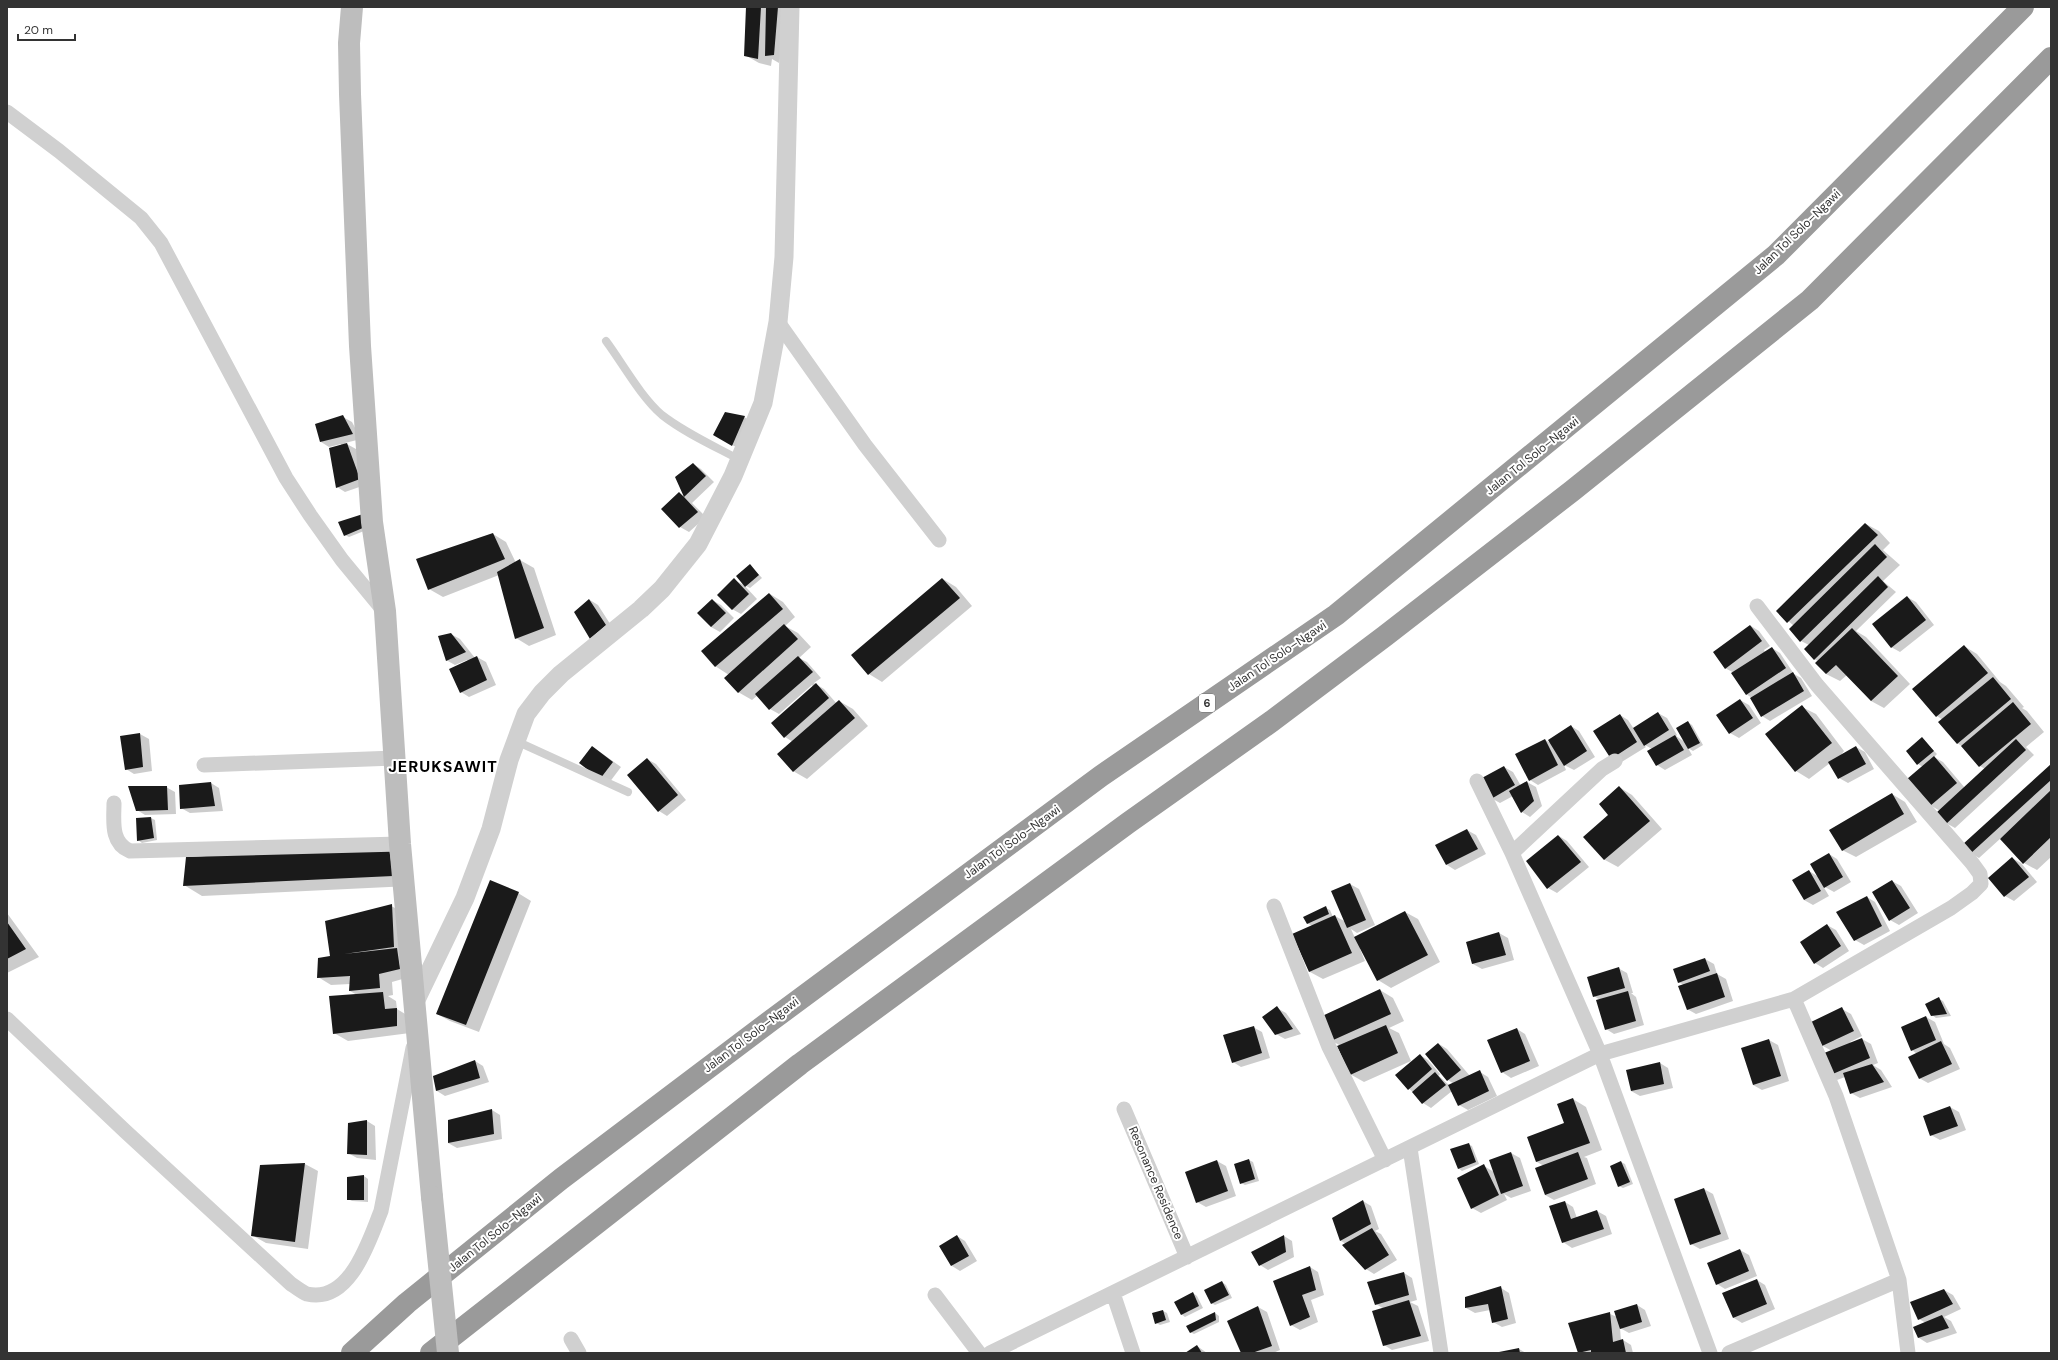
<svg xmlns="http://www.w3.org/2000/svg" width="2058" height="1360" font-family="'DM Sans',sans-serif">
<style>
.shadow{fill:#0003}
.building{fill:#1a1a1a}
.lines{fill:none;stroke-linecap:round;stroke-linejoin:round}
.service{stroke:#d0d0d0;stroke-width:8}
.minor{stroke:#d0d0d0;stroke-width:15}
.tertiary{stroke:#d0d0d0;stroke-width:19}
.secondary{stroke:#bdbdbd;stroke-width:22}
.motorway{stroke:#9a9a9a;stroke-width:22}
.secondary-bridge{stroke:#bdbdbd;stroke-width:22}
.labels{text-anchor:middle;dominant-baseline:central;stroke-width:4;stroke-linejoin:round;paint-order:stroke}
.shield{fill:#fff;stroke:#707070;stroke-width:1}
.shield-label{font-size:11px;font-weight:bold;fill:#333}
.street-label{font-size:12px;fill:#333;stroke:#fff}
.district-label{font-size:16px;font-weight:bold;letter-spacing:1px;fill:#000;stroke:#fff}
</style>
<rect width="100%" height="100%" fill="#fff"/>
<path class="shadow" d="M747,7h45l-13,56 -7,-4 -1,7 -12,-3 -14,-8z
M343,417l9,5 9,17 -16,4 11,6 12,35 -23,8 -8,-5 4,-43 -12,3 -8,-5z
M744,417l9,5 -12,28 -26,-15z
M693,464l8,5 13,13 -22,21 14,14 -17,15 -9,-5 -18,-18 17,-15 6,3 -9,-20z
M339,523l30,6 -20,8 -4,-2z
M1866,524l13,7 11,12 -7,7 17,15 -17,16 13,11 -40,39 10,6 44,47 -26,24 -13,-7 -24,-26 -7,6 -14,-7 -10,-11 2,-2 -4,-2 -5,-14 -8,-4 -7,-15 -17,-15z
M493,534l13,8 10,21 4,-3 14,8 22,67 -27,11 -13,-8 -17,-63 -56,22 -14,-8z
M750,565l12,13 -12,10 -4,-2z
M943,579l13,8 16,19 -90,76 -13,-8 -17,-19z
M734,580l10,5 13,14 -16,15 -9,-5z
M770,594l13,8 12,15 -10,9 13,7 13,14 -12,11 8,4 14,16 -7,5 10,6 13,15 2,-3 14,8 15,17 -61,53 -14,-8v-29l-8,-5 28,-50 -1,-2 -33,29 -9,-5 -12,-14 -6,5 -14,-8 -9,-17 -14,-9z
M1907,597l9,5 18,23 -34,27 -9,-5z
M590,600l8,5 16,25 -14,13z
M712,600l9,5 13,13 -14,14 -9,-5z
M1751,626l8,5 11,15 -6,4 1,2 7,-4 8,5 14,21 7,4 11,18 -42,25 -8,-5 -10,-18 -6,-4 -12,-21 -9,-5z
M451,634l9,5 15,19 2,-1 9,5 10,23 -27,12 -8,-5 7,-31 -1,-1 -12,5 -9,-5z
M1964,646l13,8 23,28 6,4 18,21 -2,1 5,3 17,21 -18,15 8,8 -79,73 -9,-5 -6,-12 -10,-6 -7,-38 -5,-3 4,-25 15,15 -3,3 9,5 22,26 20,-19 -5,-3 -17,-19 -6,-4 -14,-23 -6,-4 -23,-27z
M1740,700l9,5 12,18 -22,15 -9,-5 -12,-18z
M1802,707l14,7 28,37 -3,4 15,-8 9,5 9,17 -26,14 -9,-5 -9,-15 -21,16 -13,-8z
M1658,713l9,5 10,17 -1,1 9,6 3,-20 4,3 11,20 -10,6 -5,-3 4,7 -27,15 -8,-5 -5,-16 -9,-5 3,3 -26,16 -8,-5 8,-43 8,5 6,9z
M1571,726l8,5 16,26 -21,13 -10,-5 2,5 -28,15 -8,-5 15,-40 6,3z
M140,734l9,5 3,32 -18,3 -8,-5z
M593,747l28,20 -12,16 -9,-5z
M647,759l9,5 30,36 -19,16 -8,-5z
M2051,765v92l-14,13 -13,-7 -23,-25 -22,20 -9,-5z
M1504,767l9,5 8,14 6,-4 9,5 6,19 -12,11 -8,-5 -9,-16 -13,7 -9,-5z
M211,783l8,5 4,23 -33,2 -9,-5z
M166,787l9,5 1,22 -31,1 -8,-5z
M1619,787l13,8 30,34 -44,38 -13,-7 -20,-23 25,-22z
M1892,794l13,8 12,20 -61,35 -14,-7z
M151,818l4,2 2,20 -15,3 -4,-3 -1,-21z
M1467,830l9,5 10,19 -31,16 -8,-5z
M1559,836l8,5 22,26 -32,26 -9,-5z
M388,848l22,38 -208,10 -18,-11z
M1829,854l8,5 14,23 -17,10 -11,-6 6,10 -16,9 -9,-5 5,-29 10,6z
M2012,858l9,5 16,19 -23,19 -9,-5 -16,-18z
M1892,881l9,5 17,27 -19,12 -9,-5z
M1350,884l9,5 16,36 -18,8 -6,-4 4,9 50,-26 13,7 22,43 -49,26 -13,-8 -17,-32 -1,1 5,12 -42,18 -13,-7 2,-46 -5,-3 19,-15 4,2 3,7 2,-1 11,6z
M518,893l13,8 -52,131 -29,-11 -13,-7z
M1867,897l8,5 15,29 -26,14 -9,-5z
M391,906l14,7 8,63 -21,6 1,13 -5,1 8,5 1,8 13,8v16l-62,8 -14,-8 23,-38 -7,-4v-7l-19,1 -13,-8 13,-21z
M7,913l32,44 -32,16z
M1827,925l9,5 13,21 -26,17 -8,-5z
M1499,933l9,5 6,22 -32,9 -9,-5 -6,-22z
M1705,959l9,5 3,10 9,5 7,22 -37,13 -9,-5 -3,-24 -6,-3z
M1618,968l9,5 6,20h-2l5,4 8,28 -30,9 -8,-5 -6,-29 -6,-4z
M1380,990l13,8 11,23 -15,7 10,5 12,28 -47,21 -14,-8 -9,-28 -9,-5z
M1939,999l4,2 8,15 -15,2 -4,-3z
M1277,1008l9,5 15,21 -16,5 -9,-5z
M1842,1009l9,5 11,22 -12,6 1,1 11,-4 9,5 7,19 -5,2 8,5 11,17 -32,11 -9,-5 -6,-16 -8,3 -9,-5 4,-24 -9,-5z
M1926,1017l9,5 9,22 6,4 10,21 -32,14 -9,-5 -2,-24 -5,-4z
M1253,1027l9,5 8,26 -29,9 -8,-5z
M1517,1029l8,5 14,32 -28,12 -9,-6z
M1769,1040l9,5 11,36 -27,9 -9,-5z
M1439,1044l8,5 23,27 10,-4 8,5 9,19 -29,14 -9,-5 -7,-14 -21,17 -8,-5 -27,-28 24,-20 8,5 12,14 -1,2 11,10 4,-2 -6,-4z
M475,1061l8,5 6,16 -44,14 -8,-5 -3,-14z
M1660,1063l8,5 5,20 -33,8 -9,-5z
M1573,1099l13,8 16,43 -18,7 3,1 9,26 -42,16 -9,-5 -1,-29 -7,-4 -9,-24 37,-14z
M1950,1107l9,5 7,18 -26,10 -9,-5z
M492,1110l8,5 2,24 -45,9 -9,-5z
M367,1121l8,5 1,34 -19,-2 -9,-5z
M1468,1144l4,2 7,18 -17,7 -4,-3z
M1511,1153l9,5 11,33 -20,7 -7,-4 3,6 -26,13 -9,-5 12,-42 10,6z
M1249,1160l4,2 6,19 -14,4 -4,-2z
M1217,1161l9,5 10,30 -30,11 -9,-5z
M1621,1162l4,2 8,20 -10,4 -4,-2z
M305,1164l13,7 -10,78 -42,-6 -14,-8z
M364,1176l4,3v23l-16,-1 -4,-2v-21z
M1704,1189l9,5 16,45 -29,10 -9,-5z
M1363,1201l8,5 8,23 -4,2 6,3 16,26 -23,14 -8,-5 -20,-25 -5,-3 -7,-22z
M1565,1202l8,5 4,11 20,-7 9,5 6,18 -40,14 -9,-6z
M957,1236l8,5 12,20 -17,10 -8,-5z
M1284,1236l8,5 2,16 -26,13 -8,-5z
M1740,1250l9,5 8,21 -32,13 -8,-5z
M1310,1267l8,5 6,23 -13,5 7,22 -18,8 -9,-5z
M1404,1273l8,5 5,22 -7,2 8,4 11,35 -37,9 -8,-5v-36l-8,-5z
M1757,1280l8,5 10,24 -33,14 -8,-5z
M1222,1282l4,3 6,13 -17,7 -4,-2z
M1501,1288l8,5 7,30 -14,4 -9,-5 -3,-12 -15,3 -9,-5z
M1944,1290l9,5 8,14 -17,8 7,4 6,12 -30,10 -8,-5 7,-15 -7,-4z
M1193,1293l4,3 6,12 -18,9 -4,-3z
M1637,1305l8,5 6,16 -22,7 -9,-5 1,12h2l8,5 2,8h-54l-10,-29 41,-10 7,3z
M1258,1307l9,5 13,38 -7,3h-31z
M1163,1311l4,2 3,9 -10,3 -4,-2z
M1215,1313l4,3v6l-25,12 -4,-2z
M1197,1346l10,7h-20z
M1519,1349l7,4h-25z"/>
<path class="building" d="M746,7h15l-3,52 -14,-3z
M766,7h12l-4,48 -9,1z
M725,412l20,4 -13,30 -19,-11z
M343,415l10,19 -33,8 -5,-18z
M347,443l13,36 -24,9 -7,-40z
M693,463l13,13 -22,21 14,15 -19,16 -18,-19 18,-17 5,5 -9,-20z
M363,514l2,13 -21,9 -6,-14z
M1865,523l13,12 -91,88 -11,-12z
M493,533l12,26 -77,31 -12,-31z
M1875,544l12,13 -87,85 -11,-13z
M520,559l24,69 -29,11 -18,-67z
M750,564l9,11 -14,12 -9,-11z
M1878,576l10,11 -74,73 -10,-11z
M734,578l15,16 -17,16 -15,-15z
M942,578l18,20 -92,77 -17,-20z
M769,593l14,16 -68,58 -14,-16z
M1907,596l19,24 -35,28 -19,-24z
M589,599l17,26 -16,14 -16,-27z
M712,599l14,14 -15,14 -14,-14z
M784,624l14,15 -60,54 -14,-15z
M1750,625l12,16 -37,28 -12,-17z
M1852,628l46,48 -27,25 -35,-36 -10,9 -11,-11z
M451,633l15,19 -20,9 -8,-25z
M1964,645l24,28 -52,44 -24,-28z
M1772,647l14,21 -40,27 -15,-22z
M477,656l10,24 -27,13 -11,-24z
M798,656l15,16 -44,38 -14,-16z
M1793,672l11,19 -43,26 -11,-19z
M1993,677l18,22 -54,45 -19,-22z
M816,683l13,15 -45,40 -13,-15z
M1740,699l13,19 -24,16 -13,-19z
M839,700l16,18 -62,54 -16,-18z
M2013,702l18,22 -52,43 -18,-21z
M1802,705l30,38 -37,29 -30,-38z
M1658,712l11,18 -25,16 -11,-18z
M1620,714l17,28 -26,17 -18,-28z
M1688,721l12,22 -12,6 -12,-21z
M1571,725l16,26 -23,15 -16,-26z
M140,733l3,34 -18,3 -5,-34z
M1675,735l9,15 -28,16 -9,-15z
M1922,737l12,14 -17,14 -11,-14z
M1545,739l13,26 -29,16 -14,-27z
M2016,739l10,11 -80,74 -10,-11z
M592,746l21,16 -13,17 -21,-16z
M1856,746l10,18 -28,15 -10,-17z
M1934,756l23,27 -27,23 -23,-27z
M647,758l31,37 -20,17 -31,-37z
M2051,764v16l-81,74 -8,-9z
M1504,766l11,19 -24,14 -11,-20z
M1527,781l7,20 -13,12 -12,-22z
M211,782l4,24 -35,3 -1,-24z
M128,786h39l1,24 -32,1z
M1619,786l31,35 -46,39 -21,-23 25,-22 -9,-11z
M2051,790v47l-28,27 -23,-25z
M1892,793l12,21 -62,37 -13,-21z
M151,817l3,21 -17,3 -1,-23z
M1467,829l11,20 -32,16 -11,-20z
M1558,835l23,27 -34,27 -21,-28z
M389,847l4,29 -210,10 3,-29z
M1829,853l14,24 -19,11 -14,-24z
M2012,857l17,20 -25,20 -16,-19z
M1809,870l12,21 -17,9 -12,-20z
M490,880l29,12 -53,133 -30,-11z
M1892,880l18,28 -21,13 -17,-29z
M1350,883l16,37 -19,8 -16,-37z
M1867,896l15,30 -28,15 -18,-29z
M392,904l2,43 -50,7 53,-6 3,21 -21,5 1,14 -31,3 1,-15 -33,2 1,-20 12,-2 -5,-35z
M1326,906l3,8 -22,10 -4,-7z
M1405,911l23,44 -51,26 -23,-44z
M1335,915l17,38 -43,19 -17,-38z
M7,922l19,27 -19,10z
M1827,924l14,22 -27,18 -14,-22z
M1499,932l7,23 -34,9 -6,-22z
M1705,958l5,13 -32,12 -5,-14z
M1619,967l6,21 -32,9 -6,-20z
M1717,973l8,24 -38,13 -9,-24z
M1380,989l11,25 -60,27 -11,-24z
M1628,991l8,30 -31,9 -9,-30z
M383,992l2,17 12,-1v18l-64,8 -4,-38z
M1939,997l8,17 -16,2 -6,-12z
M1277,1006l16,23 -18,6 -13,-18z
M1842,1007l12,24 -32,15 -11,-24z
M1926,1016l10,24 -25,11 -10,-24z
M1386,1025l12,28 -48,22 -13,-29z
M1254,1026l8,27 -30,10 -9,-28z
M1517,1028l13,33 -29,12 -14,-33z
M1862,1038l8,20 -42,18 -9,-21z
M1769,1039l12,37 -28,9 -12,-37z
M1941,1041l11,23 -33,15 -11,-22z
M1438,1043l23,27 -14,11 -22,-27z
M1420,1054l12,15 -24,21 -13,-15z
M475,1060l5,18 -44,13 -3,-15z
M1660,1062l4,22 -33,7 -5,-21z
M1872,1064l12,18 -34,12 -7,-21z
M1480,1070l9,21 -31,15 -10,-21z
M1435,1072l11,13 -24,19 -10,-12z
M1573,1098l17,45 -54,19 -9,-25 37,-14 -7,-19z
M1950,1106l8,20 -28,10 -7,-20z
M492,1109l2,25 -46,9v-23z
M367,1120v35l-20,-1 1,-31z
M1469,1143l7,19 -18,7 -8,-20z
M1511,1152l12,34 -22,8 -12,-34z
M1578,1152l10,27 -43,16 -10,-27z
M1249,1159l6,20 -15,5 -6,-20z
M1217,1160l11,31 -32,12 -11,-31z
M1621,1161l9,21 -12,5 -8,-21z
M305,1163l-10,79 -44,-6 9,-71z
M1484,1164l15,31 -28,14 -14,-31z
M364,1175v25h-17v-23z
M1704,1188l17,46 -31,11 -16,-46z
M1363,1200l8,24 -31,17 -8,-23z
M1565,1201l6,18 26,-9 7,19 -42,14 -13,-37z
M1372,1228l17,27 -24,15 -23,-25z
M957,1235l12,21 -18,10 -12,-20z
M1284,1235l2,17 -27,14 -8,-14z
M1740,1249l9,22 -33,14 -9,-22z
M1310,1266l6,24 -14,5 8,22 -20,9 -17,-45z
M1404,1272l5,23 -34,10 -8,-23z
M1757,1279l10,25 -34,14 -11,-25z
M1222,1281l7,14 -18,9 -7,-14z
M1501,1286l7,33 -16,4 -4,-19 -23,4v-11z
M1944,1289l9,15 -35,16 -8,-18z
M1193,1292l6,14 -18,9 -7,-13z
M1409,1300l12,36 -38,10 -11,-35z
M1637,1304l5,18 -22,7 -6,-18z
M1258,1306l14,40 -20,7h-11l-14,-32z
M1163,1310l3,10 -11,4 -3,-11z
M1215,1312l1,8 -26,13 -4,-7z
M1610,1312l3,30 10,-3 3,14h-35v-3l-13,3 -10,-30z
M1942,1315l7,13 -31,10 -5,-11z
M1197,1345l5,8h-17z
M1519,1348l1,5h-20l-1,-1z"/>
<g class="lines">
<path class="service" d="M606,341c17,23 35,56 56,74 23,18 52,31 78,45
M516,741l112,51"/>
<path class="minor" d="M7,112l52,39 82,67 20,25 125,235 24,37 32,45 42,51
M778,322l87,123 74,95
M204,765l191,-7
M1477,781l35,72 88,201 110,299
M114,803c0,17 -4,40 16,48l270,-7
M1512,853l90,-84 13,-8
M1274,906l55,141 56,113
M1794,999l42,97 63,184 9,73
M7,1019l118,112 166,153c5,3 11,8 16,10 43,10 62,-53 74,-83l32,-163
M1124,1109l63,148
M1410,1148l31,205
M1113,1293l20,60
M935,1295l44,58
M571,1339l8,14
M990,1353l610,-299 194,-55 157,-91 21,-15 9,-9 -1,-10 -8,-11 -155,-178 -60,-79
M1729,1353l170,-73"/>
<path class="tertiary" d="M414,1004l51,-106 26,-69 18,-69 17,-46 16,-21 19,-19 80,-65 21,-20 36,-45 35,-68 30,-73 15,-81 6,-65 6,-250"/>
<path class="secondary" d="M352,7l-3,36 1,51 10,252 12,176 13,89 15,233 32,353"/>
<path class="motorway" d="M352,1353l55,-50 154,-124 208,-157 332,-246 235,-161 440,-360 247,-248
M431,1353l369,-289 328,-241 144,-102 113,-85 187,-145 238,-191 241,-242"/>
<path class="secondary-bridge" d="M432,1197l16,156"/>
</g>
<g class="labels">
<rect class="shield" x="1199" y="694" width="16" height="18" rx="3"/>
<g class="shield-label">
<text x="1207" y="703">6</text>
</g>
<g class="street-label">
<text transform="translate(1797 232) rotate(-44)">Jalan Tol Solo–Ngawi</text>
<text transform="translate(1532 456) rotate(-39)">Jalan Tol Solo–Ngawi</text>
<text transform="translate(1277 656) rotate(-34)">Jalan Tol Solo–Ngawi</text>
<text transform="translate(1012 842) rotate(-36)">Jalan Tol Solo–Ngawi</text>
<text transform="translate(751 1035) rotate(-37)">Jalan Tol Solo–Ngawi</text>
<text transform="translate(1156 1183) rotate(67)">Resonance Residence</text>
<text transform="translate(495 1233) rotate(-39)">Jalan Tol Solo–Ngawi</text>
</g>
<g class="district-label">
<text x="443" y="766">JERUKSAWIT</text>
</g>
</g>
<rect width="2058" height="1360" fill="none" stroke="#333333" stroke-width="16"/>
<path d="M18 34v6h57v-6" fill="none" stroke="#333333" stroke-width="2"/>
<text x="24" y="34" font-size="12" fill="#333333" stroke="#ffffff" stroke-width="3" paint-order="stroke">20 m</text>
</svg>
